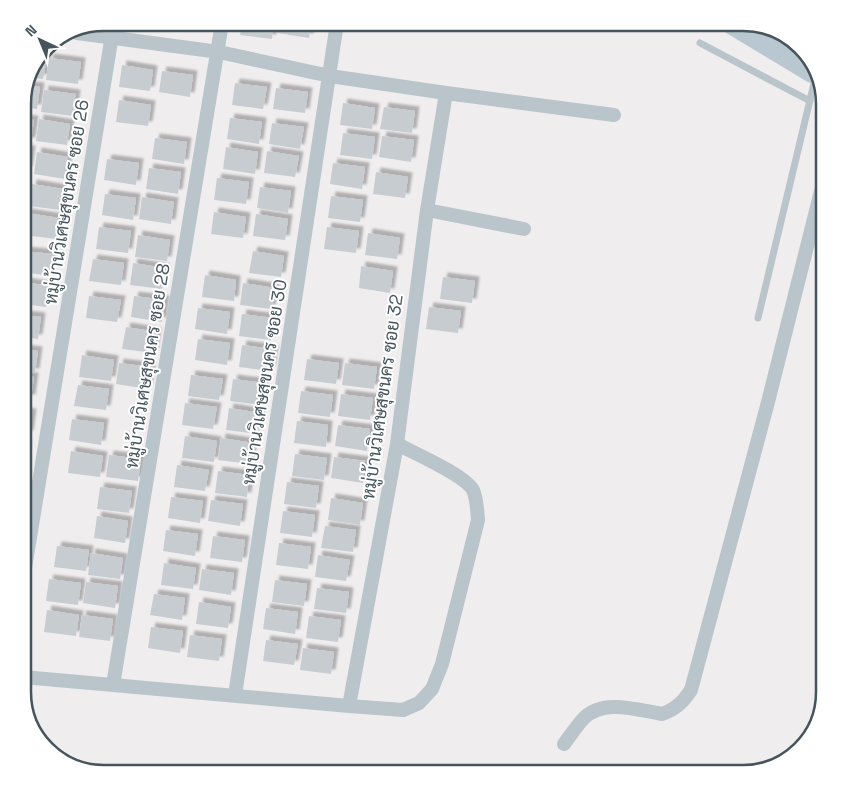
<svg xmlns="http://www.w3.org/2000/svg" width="847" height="796" font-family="'Space Grotesk',Sarabun,sans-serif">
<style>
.building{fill:#c7ccd0;filter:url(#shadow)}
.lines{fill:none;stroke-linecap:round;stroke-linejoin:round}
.lane{stroke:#b9c5cb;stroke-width:7}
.street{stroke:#b9c5cb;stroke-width:14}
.secondary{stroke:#b9c8d0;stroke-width:20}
.labels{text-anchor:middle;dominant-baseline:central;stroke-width:4;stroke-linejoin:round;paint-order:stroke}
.street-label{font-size:18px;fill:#46555b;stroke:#fff}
.rim{fill:none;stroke:#46555b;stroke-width:2.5}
</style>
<defs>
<filter id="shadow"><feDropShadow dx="4.5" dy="-4.5" stdDeviation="1" flood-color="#0004"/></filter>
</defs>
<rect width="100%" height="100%" fill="#f0edee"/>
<path class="building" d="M242,23h32l-2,16 -32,-4z
M278,23h33l-2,15 -32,-5z
M43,57h4l-4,22 -10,-1z
M49,58l32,4 -3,22 -32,-4z
M122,65l31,5 -3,21 -31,-4z
M162,71l31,4 -3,22 -31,-5z
M235,83l32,4 -4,22 -31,-4z
M29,86l11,1 -3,22 -14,-2v-8z
M276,88l32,4 -3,21 -32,-4z
M44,90l32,4 -3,22 -32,-4z
M119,100l32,5 -3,21 -32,-4z
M343,103l32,5 -3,21 -32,-4z
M384,107l31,4 -3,22 -32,-4z
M230,118l32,4 -3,22 -32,-5z
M23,119l11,1 -3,22 -8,-1z
M39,119l31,5 -3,21 -31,-4z
M272,123l32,4 -4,22 -31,-5z
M343,133l32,4 -3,22 -32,-4z
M382,136l32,4 -3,22 -32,-5z
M155,138l32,4 -3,22 -32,-5z
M226,147l32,5 -3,22 -32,-5z
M23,149l8,1 -3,21h-5z
M267,151l32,5 -4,21 -31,-4z
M37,152l31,5 -3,22 -31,-5z
M107,159l32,4 -3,22 -32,-5z
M333,163l32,4 -3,22 -32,-5z
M149,168l32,4 -3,22 -32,-5z
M376,172l32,5 -3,21 -32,-4z
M217,178l32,4 -3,22 -32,-4z
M32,184l31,5 -3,21 -31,-4z
M260,187l31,4 -3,22 -31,-5z
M105,194l31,4 -3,22 -31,-5z
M331,196l32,4 -3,22 -32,-4z
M142,197l32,5 -3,22 -32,-5z
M214,212l32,5 -3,21 -32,-4z
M27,213l32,5 -3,21 -32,-4z
M256,214l32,5 -3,21 -32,-4z
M99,227l32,4 -3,22 -32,-4z
M327,227l32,4 -3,22 -32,-4z
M368,233l32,5 -3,21 -32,-4z
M138,235l32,5 -3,21 -32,-4z
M23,251l30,3 -3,22 -27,-4z
M253,251l31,5 -3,21 -32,-4z
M93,259l31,4 -3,22 -32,-4z
M133,263l32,5 -3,21 -32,-4z
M361,266l32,5 -3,22 -31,-5z
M205,275l31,5 -2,21 -32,-4z
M443,277l32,4 -3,22 -32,-4z
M23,282l27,4 -4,21 -23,-3z
M243,283l32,5 -4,21 -31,-4z
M89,296l32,4 -4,22 -31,-4z
M134,296l31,4 -3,22 -31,-5z
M429,307l32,4 -3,22 -32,-4z
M198,308l32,4 -3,22 -32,-5z
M242,314l32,4 -3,22 -32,-4z
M23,315l18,2 -3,22 -15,-2z
M126,327l31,5 -3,21 -32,-4z
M198,339l32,4 -3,22 -32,-5z
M242,345l32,4 -3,22 -32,-4z
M23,349l15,2 -3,22 -12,-2z
M82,355l32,5 -3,21 -32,-4z
M307,359l32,4 -3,21 -32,-4z
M119,363l32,4 -3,22 -32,-5z
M345,363l32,4 -3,22 -32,-4z
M191,375l32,4 -4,21 -31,-4z
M23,376l11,1 -3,22 -8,-1z
M233,379l32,4 -3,22 -32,-4z
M78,385l31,4 -3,21 -32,-4z
M301,391l32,4 -3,22 -32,-4z
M341,394l32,4 -3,22 -32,-4z
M185,403l32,4 -4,22 -31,-4z
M229,408l32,5 -3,21 -32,-4z
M23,412l9,1 -3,22 -6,-1z
M72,419l32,4 -3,22 -32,-5z
M297,421l31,4 -2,22 -32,-4z
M338,425l32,4 -3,22 -32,-5z
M185,436l32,5 -3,21 -32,-4z
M221,438l32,5 -3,21 -32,-4z
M23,444h4l-3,22h-1z
M71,451l32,5 -3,21 -32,-4z
M295,454l32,4 -3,22 -32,-4z
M109,455l32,4 -3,22 -32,-4z
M334,457l31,4 -2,22 -32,-5z
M177,465l32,5 -4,21 -31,-4z
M218,471l31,4 -2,22 -32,-4z
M287,482l32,4 -3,22 -32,-4z
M100,487l32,4 -3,22 -32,-4z
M171,497l32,4 -3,22 -32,-5z
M331,498l32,5 -3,22 -32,-5z
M211,500l32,4 -3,22 -32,-5z
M283,511l32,4 -3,22 -32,-4z
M97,516l31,5 -3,22 -31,-5z
M325,526l31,4 -3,22 -32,-4z
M166,530l32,4 -3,22 -32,-5z
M213,536l32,4 -3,22 -32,-4z
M279,543l32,4 -3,22 -32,-4z
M57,546l32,4 -3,21 -32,-4z
M91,553l32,5 -3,21 -32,-4z
M318,555l32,5 -4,21 -31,-4z
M164,563l32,5 -3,21 -32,-4z
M202,569l32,4 -3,22 -32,-5z
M49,579l32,4 -3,22 -32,-4z
M275,580l32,4 -3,22 -32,-4z
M86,582l32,4 -3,22 -32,-5z
M317,588l32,4 -3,21 -32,-4z
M154,594l31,4 -3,22 -32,-5z
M199,602l32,5 -3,21 -32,-4z
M266,608l32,4 -3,22 -32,-5z
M47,610l32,5 -3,21 -32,-4z
M82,615l31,4 -3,22 -31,-4z
M309,616l32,4 -3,22 -32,-4z
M151,627l32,4 -3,22 -32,-5z
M190,635l32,4 -3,22 -32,-4z
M266,640l32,4 -4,21 -31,-4z
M303,648l31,4 -3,22 -31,-4z"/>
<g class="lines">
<path class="lane" d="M700,43l110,58
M758,318l57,-239"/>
<path class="street" d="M77,33l142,19 111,24 116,17 168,22
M427,210l97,19
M23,580l91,-557
M23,677l326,29 54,4 16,-7 13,-14 10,-25 36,-144c-1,-10 -1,-21 -5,-30 -8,-15 -59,-37 -76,-46
M113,685l109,-662
M235,695l102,-672
M349,706l48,-262 30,-234 19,-117
M564,744c6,-8 12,-17 19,-25 20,-21 54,-9 79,-5 14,-5 21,-12 29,-24l77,-288 56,-223"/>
<path class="secondary" d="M729,23l83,50"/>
</g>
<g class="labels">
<g class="street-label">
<text transform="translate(66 202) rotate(-81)">หมู่บ้านวิเศษสุขนคร ซอย 26</text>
<text transform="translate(147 366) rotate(-81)">หมู่บ้านวิเศษสุขนคร ซอย 28</text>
<text transform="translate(264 382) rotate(-81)">หมู่บ้านวิเศษสุขนคร ซอย 30</text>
<text transform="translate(382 397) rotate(-82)">หมู่บ้านวิเศษสุขนคร ซอย 32</text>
</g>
</g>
<path d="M0 0H847V796H0ZM104 31H743A73 73 0 0 1 816 104V692A73 73 0 0 1 743 765H104A73 73 0 0 1 31 692V104A73 73 0 0 1 104 31Z" fill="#fff" fill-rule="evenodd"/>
<path class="rim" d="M104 31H743A73 73 0 0 1 816 104V692A73 73 0 0 1 743 765H104A73 73 0 0 1 31 692V104A73 73 0 0 1 104 31Z"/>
<g transform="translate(40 40) rotate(316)" stroke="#ffffff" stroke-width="4" paint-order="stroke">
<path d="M0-4L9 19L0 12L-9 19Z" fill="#46555b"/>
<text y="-8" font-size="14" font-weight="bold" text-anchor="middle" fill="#46555b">N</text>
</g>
</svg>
